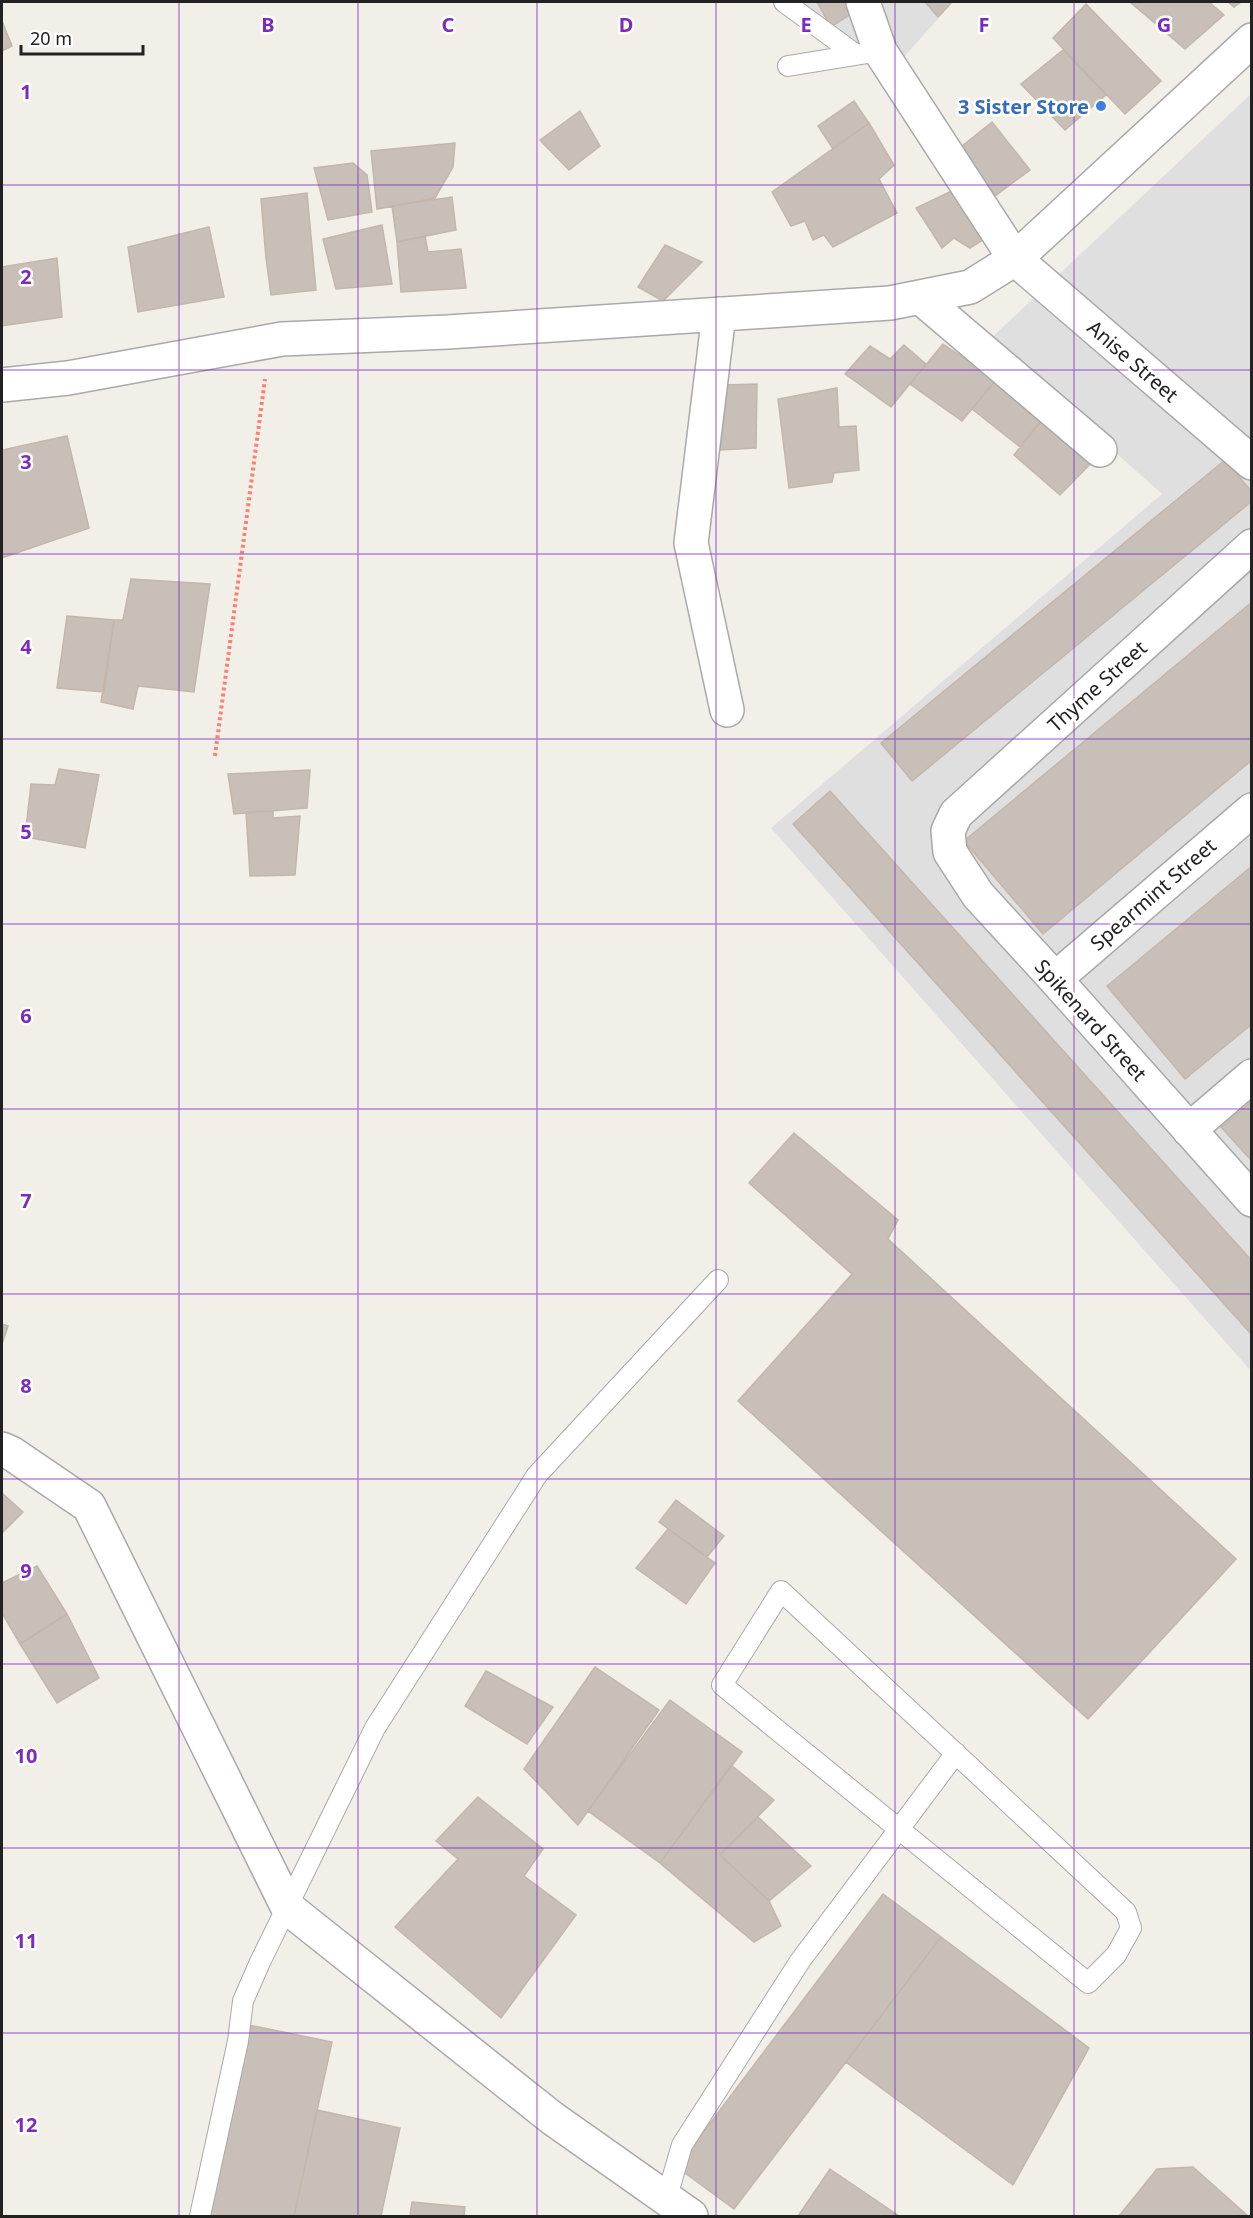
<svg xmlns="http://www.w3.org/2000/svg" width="1253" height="2218" font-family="'Noto Sans',sans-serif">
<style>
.residential{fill:#e0dfdf}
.building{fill:#c7bfb8;stroke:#c4b6ab;stroke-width:1.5}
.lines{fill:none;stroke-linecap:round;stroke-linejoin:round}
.service-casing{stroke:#a9a9a9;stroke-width:22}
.minor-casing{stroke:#a9a9a9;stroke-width:36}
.tertiary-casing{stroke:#a9a9a9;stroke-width:36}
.path{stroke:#fa8072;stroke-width:4;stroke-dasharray:3 3;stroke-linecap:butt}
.service{stroke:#fff;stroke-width:20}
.minor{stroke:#fff;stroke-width:33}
.tertiary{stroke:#fff;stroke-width:33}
.grid{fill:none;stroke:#7b2cbf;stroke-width:1.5;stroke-opacity:0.55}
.shop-dot{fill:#3f7fe0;stroke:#fff;stroke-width:2}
.labels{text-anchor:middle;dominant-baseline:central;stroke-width:5;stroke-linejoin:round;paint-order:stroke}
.shop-label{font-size:20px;font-weight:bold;fill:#366cbe;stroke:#fff;text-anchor:end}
.street-label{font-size:20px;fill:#222;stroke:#fff}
.grid-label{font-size:20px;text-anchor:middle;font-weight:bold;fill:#7b2cbf;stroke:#fff;stroke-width:5;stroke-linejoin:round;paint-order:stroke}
</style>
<rect width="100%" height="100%" fill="#f2efe9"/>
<path class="residential" d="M791,2h162l-49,55 -61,-18z
M1251,94v1277l-480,-543 391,-334 -173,-154z"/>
<path class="building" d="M817,2h37l3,8 -26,17z
M925,2h27l-14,15z
M1130,2h79l15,13 -39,34z
M1228,2h13l-7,5z
M1086,4l75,77 -36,33 -72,-76z
M2,21l10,25 -10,5z
M1063,50l43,45 -41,35 -44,-46z
M854,101l15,22 -36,26 -15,-23z
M580,111l20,35 -31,24 -29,-30z
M992,122l38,48 -35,26 -34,-49z
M869,123l25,42 -15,14 18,34 -64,34 -9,-12 -11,5 -8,-19 -14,5 -19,-34z
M455,143l-2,24 -18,31 -58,11 -6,-58z
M353,163l14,12 5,37 -44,8 -14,-52z
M958,188l34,46 -22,14 -16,-10 -12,10 -26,-40z
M307,193l9,97 -45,5 -5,-37 -5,-59z
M452,197l4,33 -59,12 -5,-36z
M382,225l10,59 -56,5 -13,-50z
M209,227l15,70 -86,15 -10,-65z
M425,236l3,16 33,-3 5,39 -65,4 -4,-50z
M665,245l37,17 -39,39 -25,-14z
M57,258l5,59 -60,9v-59z
M943,344l53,36 -34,41 -52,-37z
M904,345l22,19 -35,43 -46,-33 25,-28 20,13z
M996,380l46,39 -22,28 -48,-38z
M757,384l-1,64 -36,2 2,-65z
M837,388l2,39 17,-1 3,44 -25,3 -2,9 -43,6 -11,-89z
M1045,416l52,41 -37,38 -46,-40z
M67,436l22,92 -87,30v-108z
M1225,460l27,32v9l-340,280 -31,-38z
M131,579l79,5 -16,108 -56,-6 -5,23 -32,-7 13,-82h9z
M1252,602v158l-209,174 -79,-93z
M67,616l47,4 -10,72 -47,-4z
M59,769l40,6 -14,73 -60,-11 6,-53 24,1z
M310,770l-3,38 -73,6 -6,-40z
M830,791l422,470v74l-459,-511z
M273,811v7l27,-2 -5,59 -45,1 -4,-64z
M1252,866v158l-67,55 -78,-93z
M1252,1101v60l-31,-34z
M794,1133l104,87 -10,19 348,320 -148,160 -350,-318 114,-127 -103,-91z
M2,1324l6,2 -6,18z
M2,1493l21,19 -21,21z
M676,1500l48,36 -17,21 -48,-35z
M668,1529l47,34 -29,41 -50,-36z
M37,1566l30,48 -47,30 -18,-31v-30z
M67,1614l32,64 -42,25 -37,-59z
M595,1667l64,43 -81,115 -54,-56z
M486,1671l67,36 -26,37 -62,-38z
M670,1700l72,52 -82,111 -72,-52z
M731,1765l43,35 -54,55 49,46 12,25 -27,16 -94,-79z
M478,1797l65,52 -19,27 52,39 -75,103 -106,-91 63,-68 -22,-18z
M758,1817l53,49 -42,35 -49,-46z
M883,1894l58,43 -207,272 -57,-42z
M941,1937l148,111 -76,137 -167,-123z
M249,2025l83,17 -38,174h-86z
M317,2110l83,18 -19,88h-87z
M1193,2167l55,49h-129l38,-47z
M830,2169l69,47h-101z
M412,2202l53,5 -1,9h-54z"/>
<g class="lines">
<defs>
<path id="service" d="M784,2l71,52
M788,66l92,-15
M781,1591l345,321 5,16 -15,27 -28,28 -366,-298z
M666,2200l16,-55 118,-184 156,-208
M200,2216l38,-175 5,-40 17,-39 115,-234 162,-253 181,-195"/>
<path id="minor" d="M863,2l17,49 135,208 237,204
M920,297l180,153
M719,314l-28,229 36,167
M2,385l66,-7 214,-39 166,-7 442,-29 80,-16 45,-28 237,-219
M1252,546l-296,268 -8,17 2,21 28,43 77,84 197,221
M1055,979l197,-169
M1189,1130l63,-54"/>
<path id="tertiary" d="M2,1449l9,4 78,53 199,402 264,210 139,98"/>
</defs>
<use href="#service" class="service-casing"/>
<use href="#minor" class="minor-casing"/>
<use href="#tertiary" class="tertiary-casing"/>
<path class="path" d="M215,756l50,-377"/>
<use href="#service" class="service"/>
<use href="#minor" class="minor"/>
<use href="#tertiary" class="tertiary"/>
</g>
<path class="grid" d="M179,2v2214M358,2v2214M537,2v2214M716,2v2214M895,2v2214M1074,2v2214M2,185h1250M2,370h1250M2,554h1250M2,739h1250M2,924h1250M2,1109h1250M2,1294h1250M2,1479h1250M2,1664h1250M2,1848h1250M2,2033h1250"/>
<circle class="shop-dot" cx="1101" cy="106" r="6"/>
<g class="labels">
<g class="shop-label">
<text x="1089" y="106">3 Sister Store</text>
</g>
<g class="street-label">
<text transform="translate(1133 361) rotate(41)">Anise Street</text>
<text transform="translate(1097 686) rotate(-42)">Thyme Street</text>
<text transform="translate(1153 894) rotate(-41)">Spearmint Street</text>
<text transform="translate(1091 1020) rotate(48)">Spikenard Street</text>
</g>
</g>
<g class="grid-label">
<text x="268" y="32">B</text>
<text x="448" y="32">C</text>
<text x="626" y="32">D</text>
<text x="806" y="32">E</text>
<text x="984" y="32">F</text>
<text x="1164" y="32">G</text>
<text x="26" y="99">1</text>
<text x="26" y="284">2</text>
<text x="26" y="469">3</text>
<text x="26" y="654">4</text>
<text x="26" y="839">5</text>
<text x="26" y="1023">6</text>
<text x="26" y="1208">7</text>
<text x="26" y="1393">8</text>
<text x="26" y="1578">9</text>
<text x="26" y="1763">10</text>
<text x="26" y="1948">11</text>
<text x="26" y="2132">12</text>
</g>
<rect width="1253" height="2218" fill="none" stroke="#222222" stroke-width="6"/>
<path d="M21 45v9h122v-9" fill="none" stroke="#222222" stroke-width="3"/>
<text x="30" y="45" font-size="18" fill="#222222" stroke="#ffffff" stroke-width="4.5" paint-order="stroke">20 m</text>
</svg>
